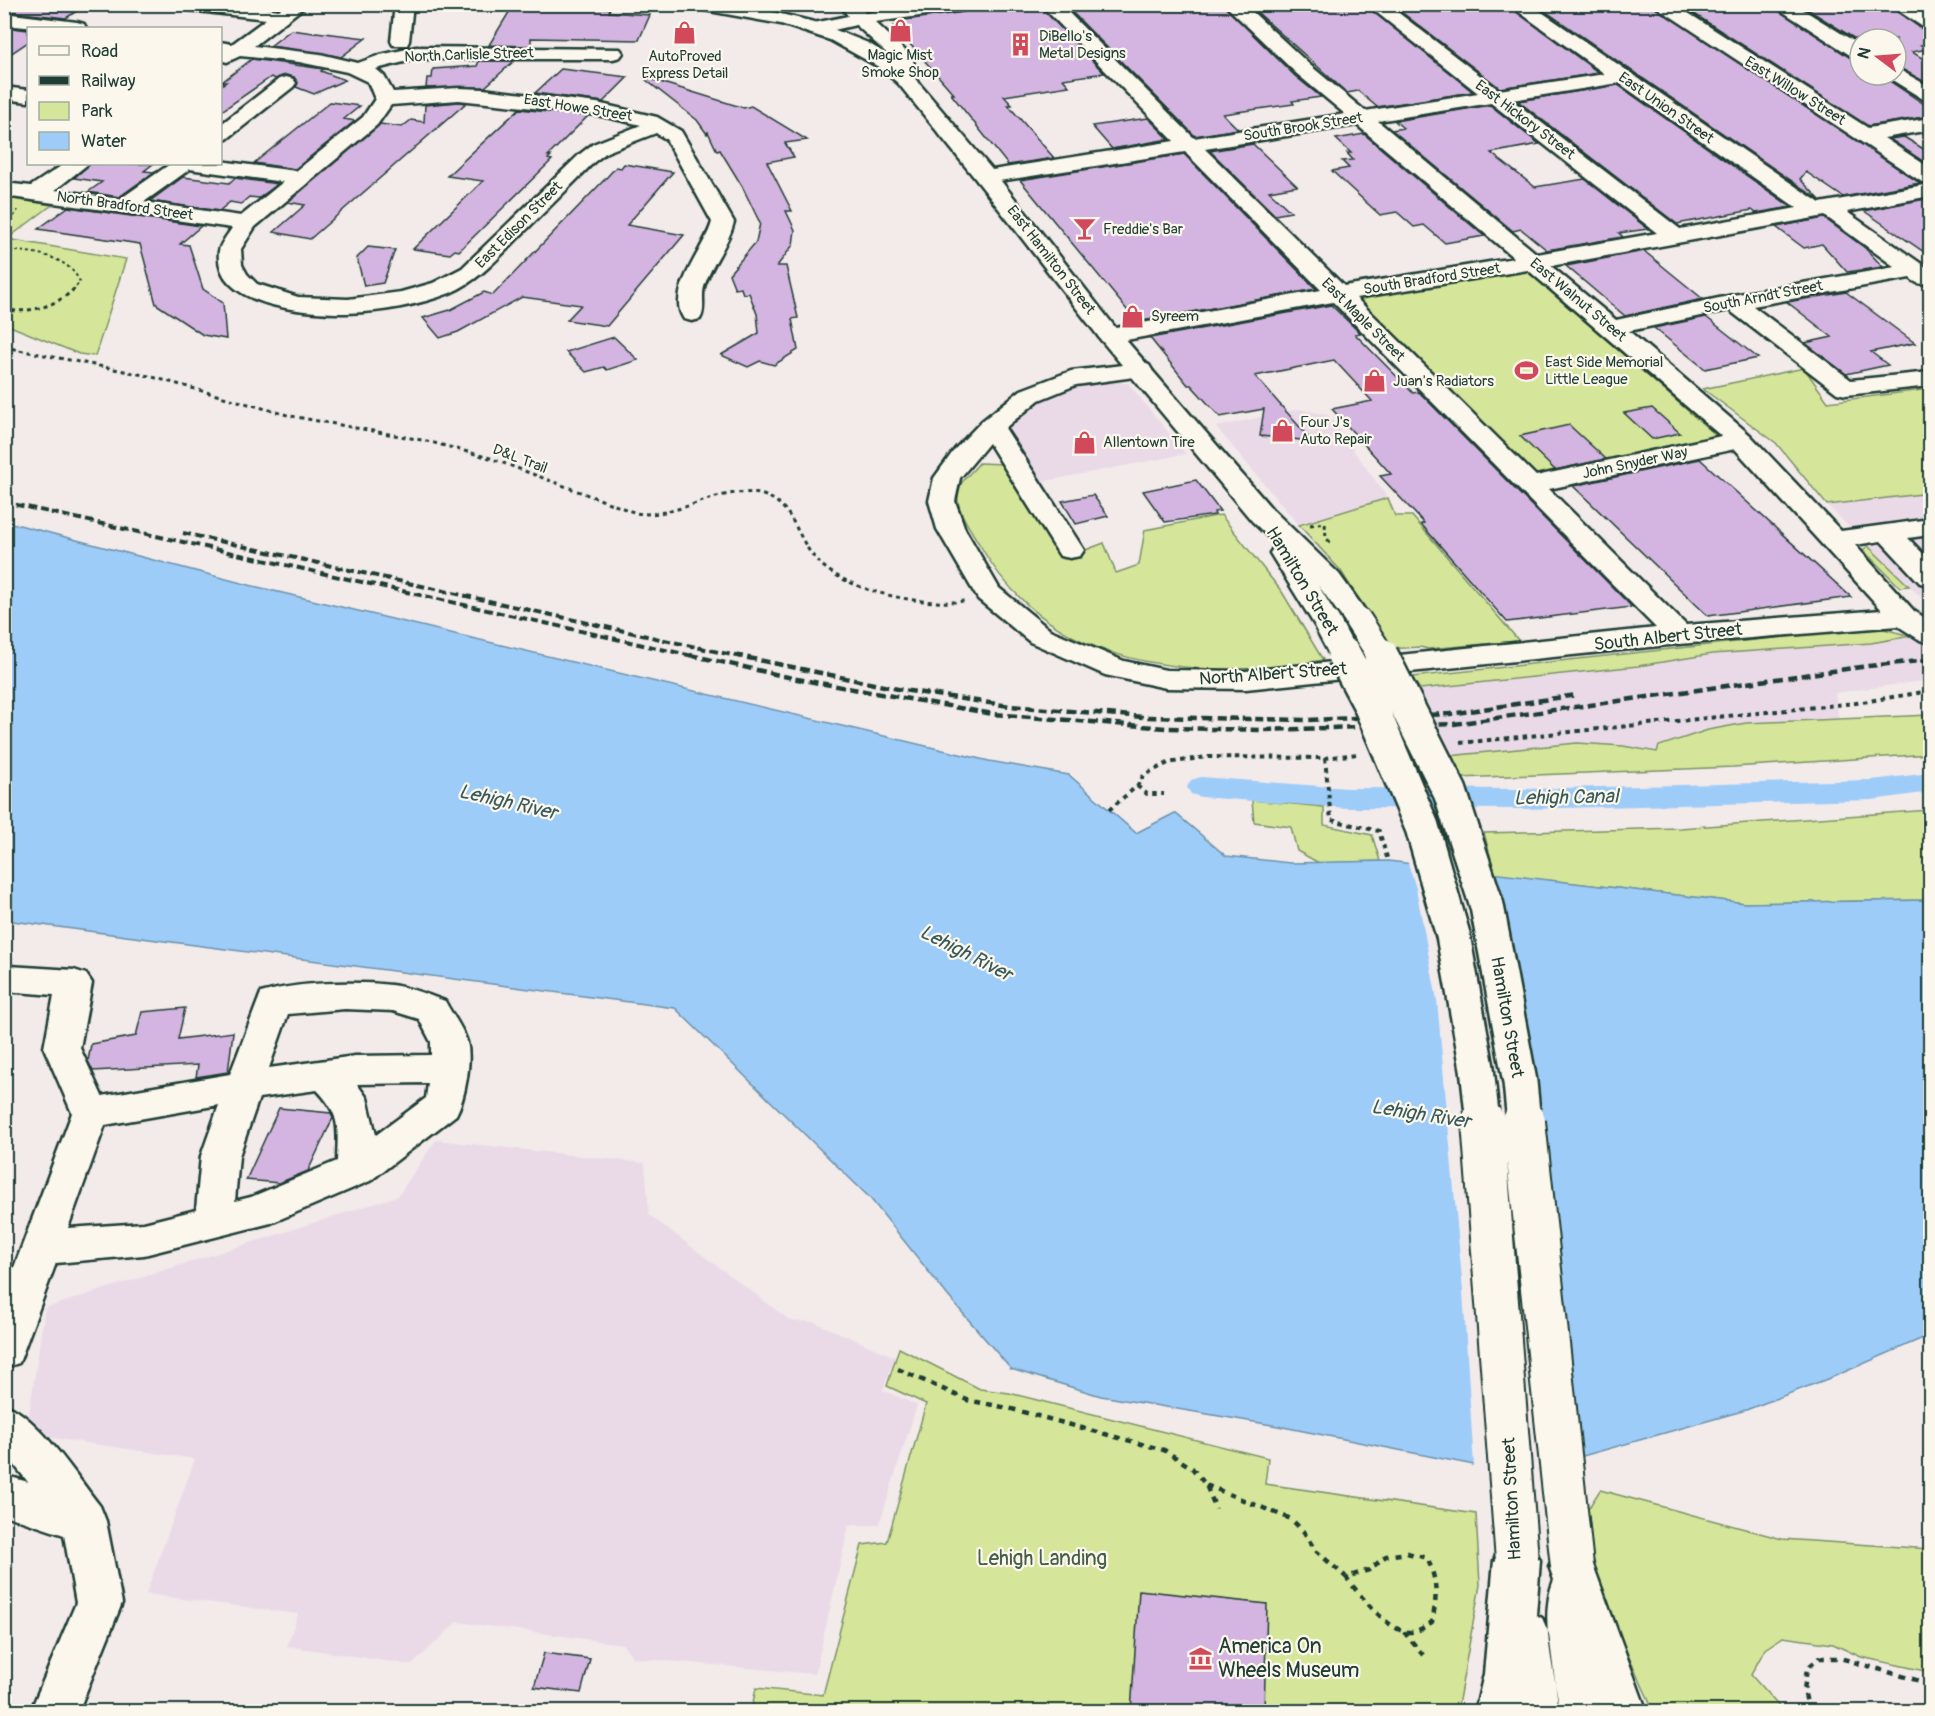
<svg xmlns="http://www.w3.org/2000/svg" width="1935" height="1716" font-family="Pangolin,sans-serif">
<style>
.built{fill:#eadae7}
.green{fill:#d5e69a;stroke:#7a9267;stroke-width:1.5}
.water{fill:#9eccf9;stroke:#6b93aa;stroke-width:1.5}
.pier{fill:#f3eaea}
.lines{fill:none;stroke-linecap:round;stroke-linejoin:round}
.canal{fill:#9eccf9;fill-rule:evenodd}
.building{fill:#d4b4e0;stroke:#1f3d34;stroke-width:1.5}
.minor-casing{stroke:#1f3d34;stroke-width:5}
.major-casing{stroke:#1f3d34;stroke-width:5}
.path-far3{stroke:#1f3d34;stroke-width:2;stroke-dasharray:3 3;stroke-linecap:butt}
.path-far2{stroke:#1f3d34;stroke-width:3;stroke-dasharray:4 4;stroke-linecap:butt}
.path-far1{stroke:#1f3d34;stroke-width:4;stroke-dasharray:4.5 4.5;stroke-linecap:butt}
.path{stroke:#1f3d34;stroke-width:4.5;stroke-dasharray:6 6;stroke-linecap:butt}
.minor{fill:#fbf7ec;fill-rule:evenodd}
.major{fill:#fbf7ec;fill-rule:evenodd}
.rail-far1{stroke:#1f3d34;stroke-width:4;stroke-dasharray:8 4;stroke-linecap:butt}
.rail{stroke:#1f3d34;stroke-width:4.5;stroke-dasharray:9 4.5;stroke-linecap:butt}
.major-bridge-far2-casing{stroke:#1f3d34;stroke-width:30;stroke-linecap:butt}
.major-bridge-far1-casing{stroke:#1f3d34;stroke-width:38;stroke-linecap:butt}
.major-bridge-casing{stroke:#1f3d34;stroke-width:46;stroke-linecap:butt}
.major-bridge-far2{stroke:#fbf7ec;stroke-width:26}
.major-bridge-far1{stroke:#fbf7ec;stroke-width:33}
.major-bridge{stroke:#fbf7ec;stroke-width:42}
.labels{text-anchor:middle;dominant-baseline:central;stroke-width:4.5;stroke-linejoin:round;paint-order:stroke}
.far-poi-label{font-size:15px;fill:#1f3d34;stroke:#fbf7ec;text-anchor:start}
.far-street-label{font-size:15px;fill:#1f3d34;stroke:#fbf7ec}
.street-label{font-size:18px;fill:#1f3d34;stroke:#fbf7ec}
.water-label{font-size:20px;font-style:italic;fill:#385a5b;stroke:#fbf7ec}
.near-park-label{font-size:21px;fill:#435f48;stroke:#fbf7ec}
.near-poi-label{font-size:21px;fill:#1f3d34;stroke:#fbf7ec;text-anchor:start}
</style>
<rect width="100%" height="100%" fill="#f3eaea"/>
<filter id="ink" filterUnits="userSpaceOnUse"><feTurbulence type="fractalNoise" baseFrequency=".0167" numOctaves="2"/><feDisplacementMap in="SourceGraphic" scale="12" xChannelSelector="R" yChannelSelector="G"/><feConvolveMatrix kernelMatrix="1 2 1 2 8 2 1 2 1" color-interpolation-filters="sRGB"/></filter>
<g filter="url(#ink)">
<path class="built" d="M1108,381l20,2 58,71 -151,29 -33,-52 34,-30 15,-7 39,-12z
M1299,409l29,6 60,83 -89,27 -83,-98z
M1930,493v113l-103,-101z
M1911,636l19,9v35l-95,13 4,27 -93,3 -38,7 -49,15 -1,7 -35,-6 -46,-3 -128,13 -29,-67 218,-23 74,-12 159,-11z
M436,1140l209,23 4,52 142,106 23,1 81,35 -12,33 34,15 -38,120h-30l-34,149 -181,-16 -12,-14 -165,-22 -45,43 -125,-19 11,-32 -152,-20 49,-135 -169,-25 19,-126 353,-112z"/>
<path class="green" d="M8,198l44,7 -45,34 119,20 -31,97 -16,-2 -74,-30 -1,-124z
M1514,268l12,2 192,167 -4,4 -181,36 -178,-178z
M1804,368l24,34 102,-13v104l-103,12 -51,-62 -73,-54z
M979,463l24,1 4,10 60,83 37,-14 12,30 23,-8 6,-35 76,-15 61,77 41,68c-20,3 -42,8 -63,9 -116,4 -221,-18 -282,-127 -9,-16 -28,-39 -17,-58 4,-7 13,-14 18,-21z
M1388,498l7,18h17l107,125 -91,8 -8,-2 -30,2 -49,-78 -42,-46z
M1868,546l41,40 -9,1 -37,-37z
M1876,627l35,9 -40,7 -159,11 -74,12 -218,23 -9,-12z
M1930,715v39l-197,13 -274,11 -10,-22 128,-13 46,3 34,6 2,-6 49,-16 38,-7z
M1252,800l72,7v18l48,10 8,26 -61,2 -22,-12 -6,-24 -37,-5z
M1930,810v90l-185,3 -250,-29 -11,-41 196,-5z
M899,1348l81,41 29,4 259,65 -3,26 211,30 4,71 -23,126 -706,1 5,-24 67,7 39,-150 25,-3 39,-138 -39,-18z
M1600,1490l182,49 148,10v123l-69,-15 -28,-13 -50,-7 -18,12 -14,26 32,36h-129l-40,-86 -20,-59 -6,-57z"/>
<path class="water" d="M4,521l245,64 740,176 80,14 67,58 39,-20 51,43 64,7 98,-2 357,42 185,-3v435l-95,41 -89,34 -227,64 -241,-48 -177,-30 -90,-27 -63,-73 -78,-98 -195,-190 -670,-88z"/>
<path class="pier" d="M1407,860l84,10 16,54 27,132 48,404 -62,17 -46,-10 -11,-176 -26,-291 -21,-112z"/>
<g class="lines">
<path class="canal" d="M1930,773v19l-58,8 -349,9 -176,-1 -146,-11 -10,-3 -4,-7 4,-7 10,-3 146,11 176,1 349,-9z"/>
</g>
<path class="building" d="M4,4h84l-22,14 -62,-7z
M514,4l73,2 23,2 -1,4 41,3 -11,25 -108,-2v8l-42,-1z
M975,4h63l66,69 -41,6 6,7 -65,10 8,9h-4l46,53 -46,7 -57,-71h3l-60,-68 7,-1 -4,-4 67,-9z
M1064,4h158l73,72 26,21 -29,4 2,3 -71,10 15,15 -43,7z
M1248,4h116l109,88 -96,15 -19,-16 -11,2z
M1391,4h115l93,69 -99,15z
M1535,4h115l270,179 -77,14 -37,-25 -6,7 21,22z
M1679,4h90l83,55 8,2v14h25l3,5 42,28v8l-62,10z
M1799,4h87l36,25 8,1v14l-9,1 7,4 -16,3 18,11v22l-34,-19v-27h-36v3z
M4,27l24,3v12l-24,16z
M291,30l23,3 2,-1 50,6 -25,19 -71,-11z
M252,59l72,10 -3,2 24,9 -31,14 -18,-7 2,-4 -4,-6 -9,-2 -9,4 -5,-2 -51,35v-26l6,-4h-4z
M479,61h35l-29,26 -59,1 1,-10h5l1,-9 44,-3z
M561,69l67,8 -25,25 -68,-9z
M647,78l97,30 7,-2 56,34 -22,3 9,14 -27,5 25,49h-6l9,19 -2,15 -16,21h9l12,52 -6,1 6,31 -24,15 -14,-4 -12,6 -27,-12 38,-22 -2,-19 -8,-21 -6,1 -2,-6 -6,1 -6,-15 27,-32 4,-19 -18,-37 -22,-36 -3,1 -9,-19 -1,2 -10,-14 -51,-40z
M1618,85l173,122 -35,6 -4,-3 -75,14 -159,-123z
M330,102l30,4 -16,13 11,2 -60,48 -41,-6z
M459,102l7,1 -156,136 -36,-7 31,-27 -17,-3 92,-78 22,3 9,-7 13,2 1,-17z
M1490,105l49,39 -48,9 44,34 50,-8 63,50 -29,4 4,4 -76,13 -26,-21 -8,2 -121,-101 11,-2 -8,-7z
M519,109l69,7 -40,40h3l-3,3 4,1 -93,91 -4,-1 -5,4 -37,-5 70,-68 -36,-5z
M1148,118l21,21 -57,10 -20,-23z
M1364,134l120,102 -39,7 -21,-18 -10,2 -17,-15 -17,3 -48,-44 17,-3 -7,-7 11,-1 -6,-7h4l-15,-14z
M1904,137l26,16v13l-40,-27z
M1253,144l44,42 -28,5 22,21 -16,3 -65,-64z
M1184,154l79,81 53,54 -179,33 -117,-142z
M90,164h63l-9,7 10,1 -35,25 -31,-5 14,-10 -28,-4z
M624,164l49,8 -46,53 57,10 -77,91 -40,-6 14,-15 -59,-8 -64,35 -18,6 -17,-20 27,-8 34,-18 9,3 114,-118 9,-10 5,1z
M183,177l46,6 6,-5 43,6 -19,14 -10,-1 -8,7 -11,-2 -11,9 -69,-10z
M1930,198v58l-66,-45z
M68,207l133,19 -21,18 9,1 14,44 20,14 3,36 -23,-4 -47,-31 -16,-60 -102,-15z
M1824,218l41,30 18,19 -36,5 -25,-28 -18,4 -28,-21z
M368,247l27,3 -12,33 -19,3 -7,-28z
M1644,251l59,48 -78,17 -59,-50z
M1846,292l69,51 -44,9 17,13 -42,9 -41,-31 27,-6 -45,-35z
M1331,305l29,28 -5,1 58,59 6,-1 213,215 -125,15 -86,-98 3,-1 -44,-47 11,-2 -59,-65 40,-8 -38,-41 -79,16 57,65 -52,-5 4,-27 -44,8 -29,-32h-3l-38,-47z
M1706,317l52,41 -53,11 -51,-41z
M614,337l24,23 -31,10 -3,-3 -18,5 -20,-20z
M1652,408l28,25 -28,6 -28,-26z
M1569,425l37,34 -51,11 -35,-34z
M1700,459l151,138 -143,19 -135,-130z
M1196,480l24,31 -6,1 1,3 -50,7 -22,-31z
M1093,495l15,21 -32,8 -14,-23z
M185,1008l-7,31 55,-7 -5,40 -32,5 2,-12 -105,6 -5,-10 3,-17 45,-8 6,-24z
M279,1108l52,5 2,5 -25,53 -29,12 -33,-3z
M1139,1590l128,14 -3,108h-133z
M544,1653l46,6 -9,34 -47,-6z"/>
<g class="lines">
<defs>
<path id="minor" d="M180,4h56l43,6 7,-6h22l-54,42 66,8 38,9 22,-8 36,-8 204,2 3,4 -3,4 -7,2h-197l-40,10 8,7 9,16 66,-4 24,1 114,14 60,14 24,14 53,91c-6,24 -23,42 -30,65 -3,10 2,23 -4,32l-8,2 -8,-2c-19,-27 21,-70 28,-97l-46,-83 -10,-6 -49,19 -13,10c-23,24 -47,47 -71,71 -23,23 -43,47 -73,60 -31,12 -69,19 -103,20 -38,1 -134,-6 -128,-62 1,-7 9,-17 13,-23l-228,-32v-13l27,3 33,-22h24l-33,26 65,9 50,-35h50v-3l76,10 67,-54 12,-18 -7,-17 -21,-10 -48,-10 -59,-6 -13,6 -7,-2v-18l12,2 34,-25 -77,-9zM459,100l138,15 44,10 -48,19 -13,10 -118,114 -29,15 -32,9 -53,7 -50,-2 -41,-13 -10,-10 -5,-9 -1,-16 14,-22 122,-102 14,-20zM190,169l6,1 87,12 -42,34 -97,-14z
M395,4h18l-4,37 -2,4h-14l-2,-4z
M844,4h15l6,9 57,-9h51l-9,6 -89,12 38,36 2,21 -3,4h-14l-3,-4 -1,-19 -38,-35 -40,9 -7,-2 -2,-4 2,-4 39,-8 -6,-9z
M1040,4h20l134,134 151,-24 -48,-40 -73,-70h20l67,62 54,45 113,-18 -112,-89h21l112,86 106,-16 -97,-70h22l290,199 110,-19v12l-83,16 76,53 7,7v11c-8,2 -14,1 -20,-5l-157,28 98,74 79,-8v14l-84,9 -9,-2 -108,-83 -100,21 121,104 91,96 89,-12v16l-22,3 22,23v24l-10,-2 -39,-42 -26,4 59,66 16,10v22l-10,-3 -22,-14 -219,18 -433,45 -80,-1 -61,-13 -75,-33 -52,-43 -41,-70 -8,-28 5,-23 21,-29 27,-28 39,-31 50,-19 69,-8 9,2 3,5 -3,5 -73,10 -37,15 -34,28 79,122 -4,6 -10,2 -10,-2 -71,-113 -29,35 -5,23 10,28 34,59 51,42 74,31 42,9 80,1 410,-43 -323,-326 -223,41 -8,-2 -4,-5 4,-5 8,-2 211,-39 -136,-138 -199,31 -8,-1 -3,-5 3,-5 8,-1 188,-30zM1619,83l178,125 -117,21 -168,-129zM1491,103l166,130 -120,21 -159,-133zM1357,125l157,133 -170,28 -139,-137zM1825,216l70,51 -162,28 -117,25 -65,-54zM1528,270l193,166 -185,40 -180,-178zM1735,449l147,161 -196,15 -137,-136z
M1652,4h22l194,124 62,-10v12l-46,8 46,30v15l-8,-1z
M1771,4h23l66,41v14l-7,-2z
M1888,4h23l19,12v12l-7,-1z
M4,13l73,9 7,2 2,4h-50l-32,-3z
M1896,68l34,19v14l-7,-2 -34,-21 -2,-3h9z
M286,77l7,2 3,4 -3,4 -66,52 -7,2v-16l59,-46z
M4,87l24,3v12l-24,-3z
M9,966l65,4 12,4 6,9 -12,65 22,48 128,-22 31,-81c35,-11 94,-12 130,-8 18,2 37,10 54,16 6,12 18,27 22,41 5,18 -2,57 -11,73l-86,66 -99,42 -127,32 -88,8 -37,100 -15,5v-74l68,-181 -28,-65 10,-53 -50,-4v-24zM345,1009l48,2 26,8 12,23v13l-76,1 -86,12 19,-54zM428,1083l-2,15 -50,37 -9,-37 -10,-14zM317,1090c24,25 21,38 20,71l-86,36 -16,4 4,-45 20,-58zM219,1105l-18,51 -5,54 -52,13 -76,5 37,-103z
M4,1404c35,13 72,72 96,102l6,15 16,82 -44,109h-48l46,-109 -12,-68 -60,-20v-40l24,7 -24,-30z"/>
<path id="major" d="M695,4h45l78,19 50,20 23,14 21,18 82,97 124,159 154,178 67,65 33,46 -4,6 -10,3 -10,-3 -30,-41 23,38 -4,6 -10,3 -10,-3 -47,-76 4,-6 4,-1 -26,-25 -150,-180 -124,-159 -80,-99 -21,-17 -47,-26 -49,-16 -77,-14z
M1517,1539l16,6 7,15 -4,55 6,3 7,16 10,78h-84l9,-38 10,-114 7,-15z
M1572,1545l16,6 59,161h-87c-5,-40 -22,-95 -6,-132l-5,-14 7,-15z"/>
</defs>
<use href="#minor" class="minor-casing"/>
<use href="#major" class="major-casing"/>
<path class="path-far3" d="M4,223l8,-4 6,-9
M4,250c28,2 63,4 76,32l-6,7"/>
<path class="path-far2" d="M4,310c26,3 52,-3 71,-22
M4,347l145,29 142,40 136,25 63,17 146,55c43,7 84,-30 127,-18 30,9 33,41 51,62 27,34 109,50 150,44
M1310,525l15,-2 1,15 5,5"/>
<path class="path-far1" d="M1460,743l396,-40 74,-12
M1325,758l6,62 48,11 9,30
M1137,786l10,8h17
M1109,810l28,-24 7,-11 24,-12 38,-6 119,1 32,-4"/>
<path class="path" d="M898,1369l69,31 41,8 156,42 28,18 14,17 10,24
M1206,1485l85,34 13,13 11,18 31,27
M1407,1553l20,5c11,23 10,40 5,64 -6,4 -14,10 -22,10 -21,1 -52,-39 -64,-55l23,-7 17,-14z
M1404,1632l19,23
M1809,1712l-5,-22 3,-22 13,-10h20l90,26"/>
<use href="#minor" class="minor"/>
<use href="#major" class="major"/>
<path class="rail-far1" d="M4,502l693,155
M183,533l558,124"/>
<path class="rail" d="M690,655l107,24 196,35 173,14 99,2 189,-6 414,-58 62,-6
M734,655l169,35 107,16 134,11 164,3 142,-6 126,-19"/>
<defs>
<path id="major-bridge-far2" d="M1358,620l24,37
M1327,623l18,34"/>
<path id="major-bridge-far1" d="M1344,655l25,47 53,125 31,108 24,133 6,55
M1381,655l69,137 37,114 33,176 4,41"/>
<path id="major-bridge" d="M1483,1122l34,438
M1524,1122l48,444"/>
</defs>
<use href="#major-bridge-far2" class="major-bridge-far2-casing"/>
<use href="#major-bridge-far1" class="major-bridge-far1-casing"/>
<use href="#major-bridge" class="major-bridge-casing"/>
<use href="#major-bridge-far2" class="major-bridge-far2"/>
<use href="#major-bridge-far1" class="major-bridge-far1"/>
<use href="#major-bridge" class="major-bridge"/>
</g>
</g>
<defs>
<symbol id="shop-bare" viewBox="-9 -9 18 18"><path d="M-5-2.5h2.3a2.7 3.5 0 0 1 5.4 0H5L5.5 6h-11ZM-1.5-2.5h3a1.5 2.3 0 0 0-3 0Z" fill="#d1495b" stroke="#fbf7ec" stroke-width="2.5" paint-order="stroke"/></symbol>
<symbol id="building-bare" viewBox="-9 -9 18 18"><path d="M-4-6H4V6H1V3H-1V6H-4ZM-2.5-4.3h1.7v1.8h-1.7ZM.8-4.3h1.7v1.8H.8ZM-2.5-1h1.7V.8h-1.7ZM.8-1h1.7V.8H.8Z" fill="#d1495b" stroke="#fbf7ec" stroke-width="2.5" paint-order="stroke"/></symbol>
<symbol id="bar-bare" viewBox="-9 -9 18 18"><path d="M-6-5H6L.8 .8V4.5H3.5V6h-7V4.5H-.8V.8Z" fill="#d1495b" stroke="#fbf7ec" stroke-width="2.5" paint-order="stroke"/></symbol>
<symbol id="stadium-bare" viewBox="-9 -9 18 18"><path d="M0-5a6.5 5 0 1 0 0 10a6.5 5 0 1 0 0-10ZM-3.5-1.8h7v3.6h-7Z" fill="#d1495b" stroke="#fbf7ec" stroke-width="2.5" paint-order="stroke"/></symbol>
<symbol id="museum-bare" viewBox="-9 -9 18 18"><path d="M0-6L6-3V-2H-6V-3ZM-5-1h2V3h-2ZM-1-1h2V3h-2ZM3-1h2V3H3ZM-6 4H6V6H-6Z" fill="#d1495b" stroke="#fbf7ec" stroke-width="2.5" paint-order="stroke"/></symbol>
</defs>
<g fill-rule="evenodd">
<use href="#shop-bare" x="884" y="14" width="33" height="33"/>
<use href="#shop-bare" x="668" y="16" width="33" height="33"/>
<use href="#building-bare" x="1004" y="28" width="33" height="33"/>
<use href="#bar-bare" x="1068" y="212" width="33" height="33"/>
<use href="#shop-bare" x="1116" y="300" width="33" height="33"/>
<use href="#stadium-bare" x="1510" y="354" width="33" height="33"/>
<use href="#shop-bare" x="1358" y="364" width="33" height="33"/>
<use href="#shop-bare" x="1266" y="414" width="33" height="33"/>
<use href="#shop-bare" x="1068" y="426" width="33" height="33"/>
<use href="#museum-bare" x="1184" y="1642" width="33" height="33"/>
</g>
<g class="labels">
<g class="far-poi-label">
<text x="1039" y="36">DiBello's<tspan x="1039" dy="17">Metal Designs</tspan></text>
<text x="900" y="55" text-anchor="middle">Magic Mist<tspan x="900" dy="17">Smoke Shop</tspan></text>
<text x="685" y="56" text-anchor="middle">AutoProved<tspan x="685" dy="17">Express Detail</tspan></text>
<text x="1103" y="229">Freddie's Bar</text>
<text x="1151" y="316">Syreem</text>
<text x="1545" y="362">East Side Memorial<tspan x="1545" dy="17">Little League</tspan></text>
<text x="1393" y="381">Juan's Radiators</text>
<text x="1300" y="422">Four J's<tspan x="1300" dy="17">Auto Repair</tspan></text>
<text x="1103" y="442">Allentown Tire</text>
</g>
<g class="far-street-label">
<text transform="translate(469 55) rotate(-2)">North Carlisle Street</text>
<text transform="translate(1795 91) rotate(32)">East Willow Street</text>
<text transform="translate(578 108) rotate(9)">East Howe Street</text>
<text transform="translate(1666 108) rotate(35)">East Union Street</text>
<text transform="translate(1525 120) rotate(37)">East Hickory Street</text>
<text transform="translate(1303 127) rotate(-9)">South Brook Street</text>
<text transform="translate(125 206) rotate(8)">North Bradford Street</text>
<text transform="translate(519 225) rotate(-45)">East Edison Street</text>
<text transform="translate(1051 260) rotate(52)">East Hamilton Street</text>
<text transform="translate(1432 279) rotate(-9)">South Bradford Street</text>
<text transform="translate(1763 297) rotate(-11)">South Arndt Street</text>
<text transform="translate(1578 300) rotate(40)">East Walnut Street</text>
<text transform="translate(1363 320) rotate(45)">East Maple Street</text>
<text transform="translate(520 459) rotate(21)">D&amp;L Trail</text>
<text transform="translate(1635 463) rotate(-12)">John Snyder Way</text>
</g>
<g class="street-label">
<text transform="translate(1302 581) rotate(59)">Hamilton Street</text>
<text transform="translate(1668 637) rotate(-6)">South Albert Street</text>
<text transform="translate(1273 674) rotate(-4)">North Albert Street</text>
<text transform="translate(1507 1017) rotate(80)">Hamilton Street</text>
<text transform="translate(1512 1499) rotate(-93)">Hamilton Street</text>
</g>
<g class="water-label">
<text transform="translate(1566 797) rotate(-1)">Lehigh Canal</text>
<text transform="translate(508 802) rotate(13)">Lehigh River</text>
<text transform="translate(966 953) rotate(27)">Lehigh River</text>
<text transform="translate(1421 1114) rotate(9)">Lehigh River</text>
</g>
<g class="near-park-label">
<text x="1042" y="1558">Lehigh Landing</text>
</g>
<g class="near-poi-label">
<text x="1218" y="1646">America On<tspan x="1218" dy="24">Wheels Museum</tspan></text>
</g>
</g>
<rect width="1935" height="1716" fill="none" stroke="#fbf7ec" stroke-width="24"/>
<rect x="12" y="12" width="1911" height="1692" fill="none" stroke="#1f3d34" stroke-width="2" filter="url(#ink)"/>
<rect x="27" y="27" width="195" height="138" fill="#fbf7ec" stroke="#a3ada2" stroke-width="1.5"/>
<rect x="39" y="46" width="30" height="9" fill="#fbf7ec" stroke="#a3ada2" stroke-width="1.5"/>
<text x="81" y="57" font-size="18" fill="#1f3d34">Road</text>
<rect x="39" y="76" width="30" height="9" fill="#1f3d34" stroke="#a3ada2" stroke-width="1.5"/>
<text x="81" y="87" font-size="18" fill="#1f3d34">Railway</text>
<rect x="39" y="102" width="30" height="18" fill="#d5e69a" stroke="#a3ada2" stroke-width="1.5"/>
<text x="81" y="117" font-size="18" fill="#1f3d34">Park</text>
<rect x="39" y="132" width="30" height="18" fill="#9eccf9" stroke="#a3ada2" stroke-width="1.5"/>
<text x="81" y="147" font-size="18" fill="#1f3d34">Water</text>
<g transform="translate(1878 57) rotate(286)"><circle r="28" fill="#fbf7ec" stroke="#a3ada2" stroke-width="1.5"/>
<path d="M0-4.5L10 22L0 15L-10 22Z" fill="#d1495b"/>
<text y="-9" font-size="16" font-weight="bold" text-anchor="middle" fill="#1f3d34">N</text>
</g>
</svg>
